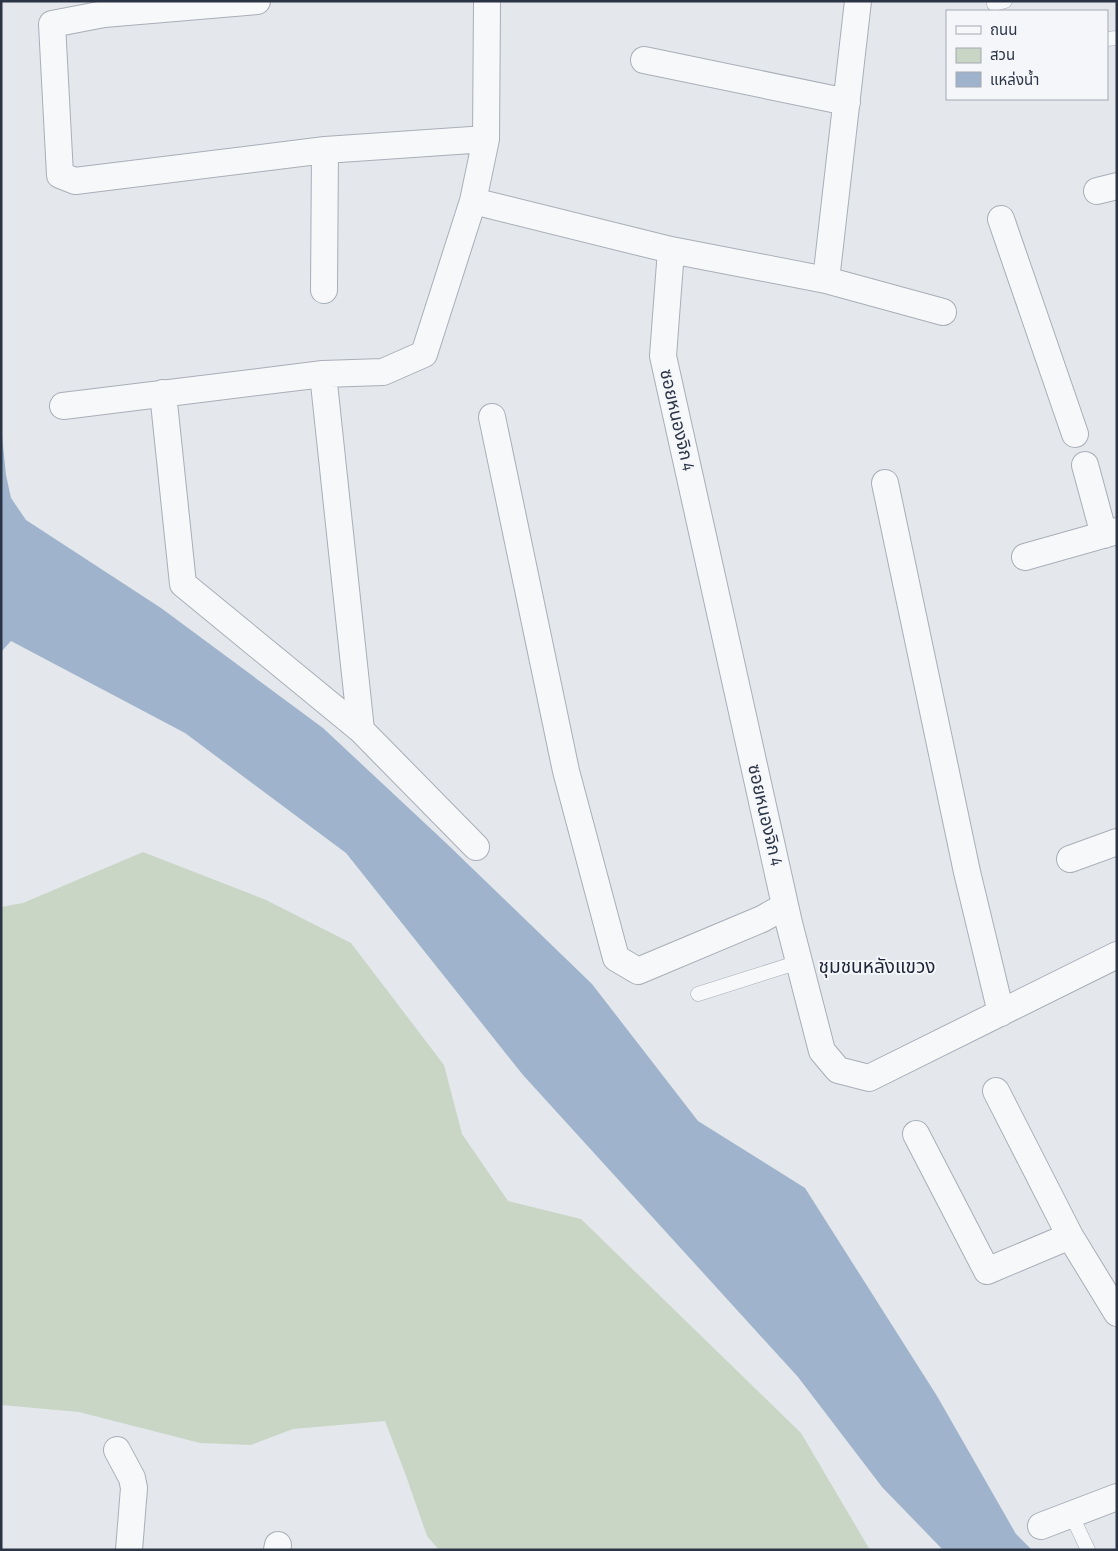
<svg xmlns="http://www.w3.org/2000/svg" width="1118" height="1551" font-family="'Sofia Sans Condensed','Noto Sans Thai',sans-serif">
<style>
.green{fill:#c9d6c5}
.water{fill:#9fb4cc}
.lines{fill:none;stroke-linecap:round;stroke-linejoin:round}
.lane-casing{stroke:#a9aeb7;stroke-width:15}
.street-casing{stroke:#a9aeb7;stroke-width:28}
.lane{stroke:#f7f8fa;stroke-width:14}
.street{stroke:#f7f8fa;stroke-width:26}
.labels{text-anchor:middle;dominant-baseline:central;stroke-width:4;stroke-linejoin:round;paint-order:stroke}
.street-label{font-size:18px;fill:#2b3445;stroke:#f4f6f9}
.neighbourhood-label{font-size:19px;fill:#1d2536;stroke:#f4f6f9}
</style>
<rect width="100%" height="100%" fill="#e4e7ec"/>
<path class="green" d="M143,852l123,48 85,43 93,122 18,69 46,67 73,18 220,214 69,117h-431l-12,-14 -22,-63 -20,-52 -92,8 -42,16 -51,-2 -121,-31 -78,-7v-498l22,-4z"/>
<path class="water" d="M1,426l5,49 5,23 15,22 135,88 162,120 122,114 147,142 106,137 107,67 132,208 79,138 16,16h-89l-61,-63 -84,-110 -275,-302 -177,-222 -161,-120 -174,-92 -10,11z"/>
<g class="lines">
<defs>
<path id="lane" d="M994,4l11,-3
M1107,39l10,-1
M698,994l101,-32
M1071,1514l17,36"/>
<path id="street" d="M257,1l-153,13 -52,10 8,151 15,6 250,-31 161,-11
M644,60l203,42
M1097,191l20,-5
M473,201l198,49 155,30 117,32
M1001,219l74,215
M671,250l-8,106 126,567 33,128 16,19 31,8 248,-123
M826,280l32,-279
M324,290l1,-140
M323,374l38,356
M163,393l20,191 178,146 115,117
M63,406l260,-32 60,-2 41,-18 49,-153 13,-62 1,-138
M492,417l74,354 50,187 22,13 124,-52 23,-13
M1085,465l19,70
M885,483l82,389 34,141
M1025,557l92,-26
M1070,859l47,-17
M996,1091l74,145 47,77
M916,1134l71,137 83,-35
M117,1450l15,28 2,10 -5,62
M1041,1526l76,-29
M277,1550l1,-5"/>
</defs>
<use href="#lane" class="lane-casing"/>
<use href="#street" class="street-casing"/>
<use href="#lane" class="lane"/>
<use href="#street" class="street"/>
</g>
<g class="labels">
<g class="street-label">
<text transform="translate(677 420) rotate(77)">ซอยหนองจิก 4</text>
<text transform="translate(765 815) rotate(77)">ซอยหนองจิก 4</text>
</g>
<g class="neighbourhood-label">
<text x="877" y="967">ชุมชนหลังแขวง</text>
</g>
</g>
<rect width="1118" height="1551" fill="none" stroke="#2b3445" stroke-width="5"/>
<rect x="946" y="10" width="162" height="90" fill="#f4f6f9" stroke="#a4a8b1"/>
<rect x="956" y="26" width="25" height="8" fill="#f7f8fa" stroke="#a4a8b1"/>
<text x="990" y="35" font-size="15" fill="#2b3445">ถนน</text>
<rect x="956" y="48" width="25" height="15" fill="#c9d6c5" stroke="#a4a8b1"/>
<text x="990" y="60" font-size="15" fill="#2b3445">สวน</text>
<rect x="956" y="72" width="25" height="15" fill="#9fb4cc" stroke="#a4a8b1"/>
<text x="990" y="85" font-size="15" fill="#2b3445">แหล่งน้ำ</text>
</svg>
